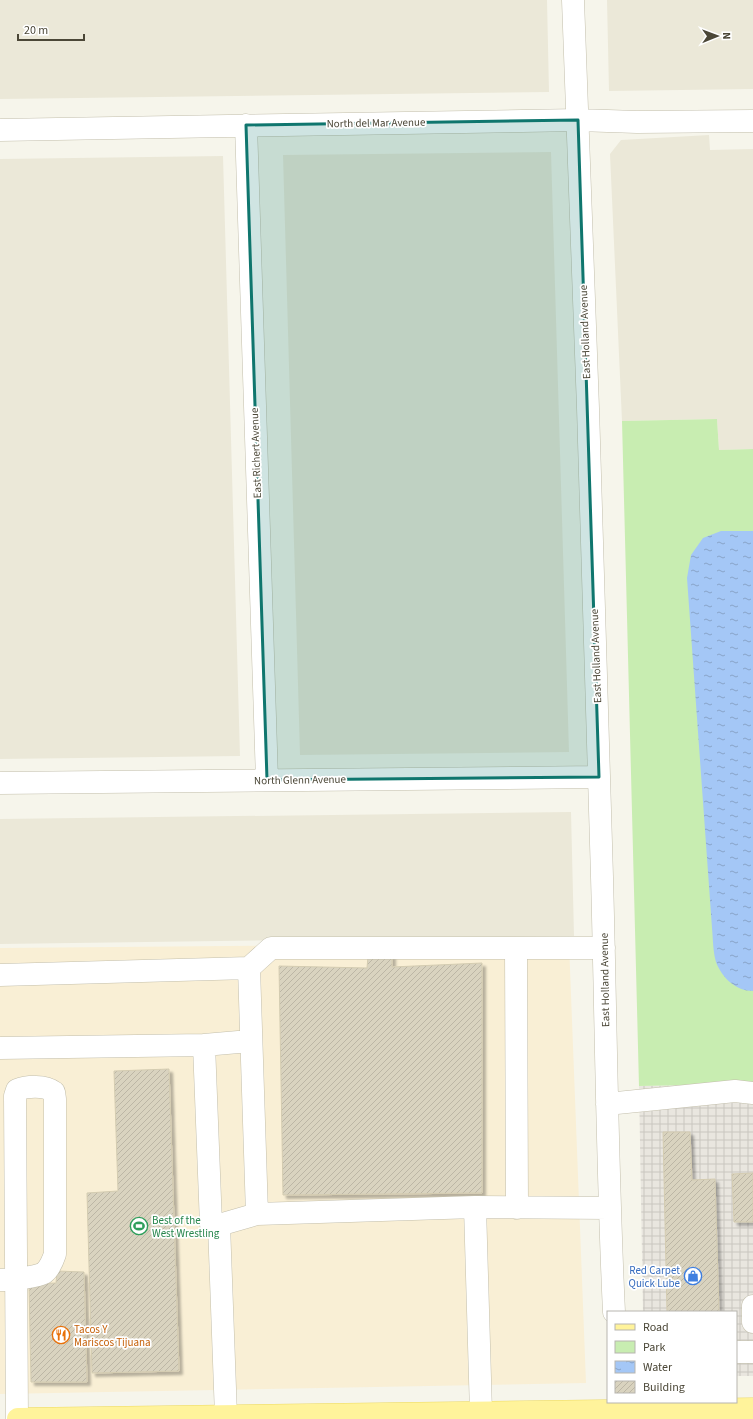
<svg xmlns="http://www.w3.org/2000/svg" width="753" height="1419" font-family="'Source Sans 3',sans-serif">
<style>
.residential{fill:#ebe8d8}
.commercial{fill:#f9efd5}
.industrial{fill:url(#industrial-grid)}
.green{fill:#c8edb1}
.water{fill:url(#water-ripples)}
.building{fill:url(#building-hatch);stroke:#d4ccb1;filter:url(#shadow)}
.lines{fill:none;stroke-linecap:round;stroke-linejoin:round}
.minor-casing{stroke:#c3bfac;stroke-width:23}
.major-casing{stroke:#edda62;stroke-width:23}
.minor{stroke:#fff;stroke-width:22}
.major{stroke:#fff39b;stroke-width:22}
.marked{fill:#0f766e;fill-opacity:0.2;stroke:#0f766e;stroke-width:3;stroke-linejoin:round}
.labels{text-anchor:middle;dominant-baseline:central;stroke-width:3.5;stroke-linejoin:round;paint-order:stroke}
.street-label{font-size:11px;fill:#4b4737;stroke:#fff}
.leisure-label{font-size:11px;fill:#27864d;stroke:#fff;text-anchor:start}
.shop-label{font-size:11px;fill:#366cbe;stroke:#fff;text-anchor:end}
.food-label{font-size:11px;fill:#c56008;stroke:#fff;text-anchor:start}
</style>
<defs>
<pattern id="industrial-grid" width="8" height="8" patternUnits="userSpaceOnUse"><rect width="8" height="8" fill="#e9e6df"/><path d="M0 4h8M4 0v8" fill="none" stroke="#c9c7c0"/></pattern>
<pattern id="water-ripples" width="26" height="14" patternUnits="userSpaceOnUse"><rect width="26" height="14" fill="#a4c7f6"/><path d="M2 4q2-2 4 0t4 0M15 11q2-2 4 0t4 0" fill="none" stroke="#88a3c8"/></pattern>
<pattern id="building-hatch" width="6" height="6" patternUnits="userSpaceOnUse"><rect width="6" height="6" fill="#d9d3bf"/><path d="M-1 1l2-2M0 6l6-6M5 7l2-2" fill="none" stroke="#bcb6a5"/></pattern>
<filter id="shadow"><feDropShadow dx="3.5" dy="3.5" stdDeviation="1" flood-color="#0004"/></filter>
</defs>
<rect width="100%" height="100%" fill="#f6f5eb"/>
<path class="residential" d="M0,0h547l2,92 -549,7z
M607,0h146v89l-144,2z
M709,135l1,15 43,-1v300l-34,1 -2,-31 -95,2 -12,-267 11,-14z
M551,152l18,600 -269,3 -17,-600z
M223,156l17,600 -240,3v-600z
M571,812l3,124 -574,8v-125z"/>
<path class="commercial" d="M569,943l17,440 -586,11v-446z"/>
<path class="industrial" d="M753,1084v292h-17v-64h-93l-4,-226z"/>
<path class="green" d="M717,419l2,31 34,-1v635l-114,2 -17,-665z"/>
<path class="water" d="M721,531h32v460c-17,0 -31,-13 -37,-29 -3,-10 -3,-23 -4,-34l-25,-350 4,-23 12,-17z"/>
<path class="building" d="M369,944h23v23l90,-4v230l-199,2 -4,-229 88,2z
M169,1069l10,302 -87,2 -5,-180 31,-2 -4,-120z
M663,1132h27l2,48 23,-1 4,133h-52z
M753,1173v49h-19l-2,-48z
M57,1271l27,1 3,110h-56l-2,-98 27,-1z"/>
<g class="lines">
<defs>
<path id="minor" d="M573,0c12,292 21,585 29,877 4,145 5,290 12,435
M246,125l21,655
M0,130l578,-10 59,2 116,-1
M0,783l599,-6
M516,948l1,260
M249,968l22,-20h333
M0,975l249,-7 8,246 -38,11 7,191
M204,1045l46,-4
M0,1048l204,-3 7,180h8
M607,1104l128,-13 18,2
M475,1207l134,1
M257,1214l218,-7 6,206
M0,1280c9,0 37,-3 44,-7 5,-4 9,-13 11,-19v-155l-1,-7c-9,-7 -27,-6 -37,-2l-2,6 2,323
M753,1306v16
M736,1352h17"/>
<path id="major" d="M18,1419l735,-10"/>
</defs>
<use href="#minor" class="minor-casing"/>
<use href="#major" class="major-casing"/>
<use href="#minor" class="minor"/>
<use href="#major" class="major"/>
</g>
<path class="marked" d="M578,120l21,657 -332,3 -21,-655z"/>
<defs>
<symbol id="stadium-ring" viewBox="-11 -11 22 22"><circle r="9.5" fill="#fff" stroke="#2e9e5b" stroke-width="1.5"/><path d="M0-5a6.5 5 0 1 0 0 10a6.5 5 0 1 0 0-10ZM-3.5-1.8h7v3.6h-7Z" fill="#2e9e5b"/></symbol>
<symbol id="shop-ring" viewBox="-11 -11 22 22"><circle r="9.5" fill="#fff" stroke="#3f7fe0" stroke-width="1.5"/><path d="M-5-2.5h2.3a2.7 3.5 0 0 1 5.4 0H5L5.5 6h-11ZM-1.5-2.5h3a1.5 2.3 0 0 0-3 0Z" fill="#3f7fe0"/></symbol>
<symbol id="restaurant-ring" viewBox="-11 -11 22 22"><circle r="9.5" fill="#fff" stroke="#e8710a" stroke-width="1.5"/><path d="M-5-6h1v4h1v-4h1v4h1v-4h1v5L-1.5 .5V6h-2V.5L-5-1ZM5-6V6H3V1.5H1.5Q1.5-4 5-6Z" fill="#e8710a"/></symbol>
</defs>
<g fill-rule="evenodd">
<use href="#stadium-ring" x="129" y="1216" width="20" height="20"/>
<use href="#shop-ring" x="683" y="1266" width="20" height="20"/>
<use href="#restaurant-ring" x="51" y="1325" width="20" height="20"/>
</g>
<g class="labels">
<g class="street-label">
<text transform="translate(376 123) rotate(-1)">North del Mar Avenue</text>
<text transform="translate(585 332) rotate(-92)">East Holland Avenue</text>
<text transform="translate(256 453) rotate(-92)">East Richert Avenue</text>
<text transform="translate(596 656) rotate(-92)">East Holland Avenue</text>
<text transform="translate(300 780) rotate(-1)">North Glenn Avenue</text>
<text transform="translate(605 980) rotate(-91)">East Holland Avenue</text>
</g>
<g class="leisure-label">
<text x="152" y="1220">Best of the<tspan x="152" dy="13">West Wrestling</tspan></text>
</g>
<g class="shop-label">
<text x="680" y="1270">Red Carpet<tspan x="680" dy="13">Quick Lube</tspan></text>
</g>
<g class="food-label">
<text x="74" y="1329">Tacos Y<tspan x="74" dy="13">Mariscos Tijuana</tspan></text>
</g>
</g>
<rect x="607" y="1311" width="130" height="92" fill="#ffffff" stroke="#b7b5af"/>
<rect x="615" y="1324" width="20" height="6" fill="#fff39b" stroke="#b7b5af"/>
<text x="643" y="1331" font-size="12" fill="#4b4737">Road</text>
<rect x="615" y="1341" width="20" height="12" fill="#c8edb1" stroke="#b7b5af"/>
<text x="643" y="1351" font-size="12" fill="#4b4737">Park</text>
<rect x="615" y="1361" width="20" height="12" fill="url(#water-ripples)" stroke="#b7b5af"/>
<text x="643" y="1371" font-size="12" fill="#4b4737">Water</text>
<rect x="615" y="1381" width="20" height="12" fill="url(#building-hatch)" stroke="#b7b5af"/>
<text x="643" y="1391" font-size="12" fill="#4b4737">Building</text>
<g transform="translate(717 36) rotate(89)" stroke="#ffffff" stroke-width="3" paint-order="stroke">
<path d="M0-3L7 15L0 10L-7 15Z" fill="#4b4737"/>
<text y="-6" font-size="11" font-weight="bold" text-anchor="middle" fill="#4b4737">N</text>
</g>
<path d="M18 34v6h66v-6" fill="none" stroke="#4b4737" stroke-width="2"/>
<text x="24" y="34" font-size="12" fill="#4b4737" stroke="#ffffff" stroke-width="3" paint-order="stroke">20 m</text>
</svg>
